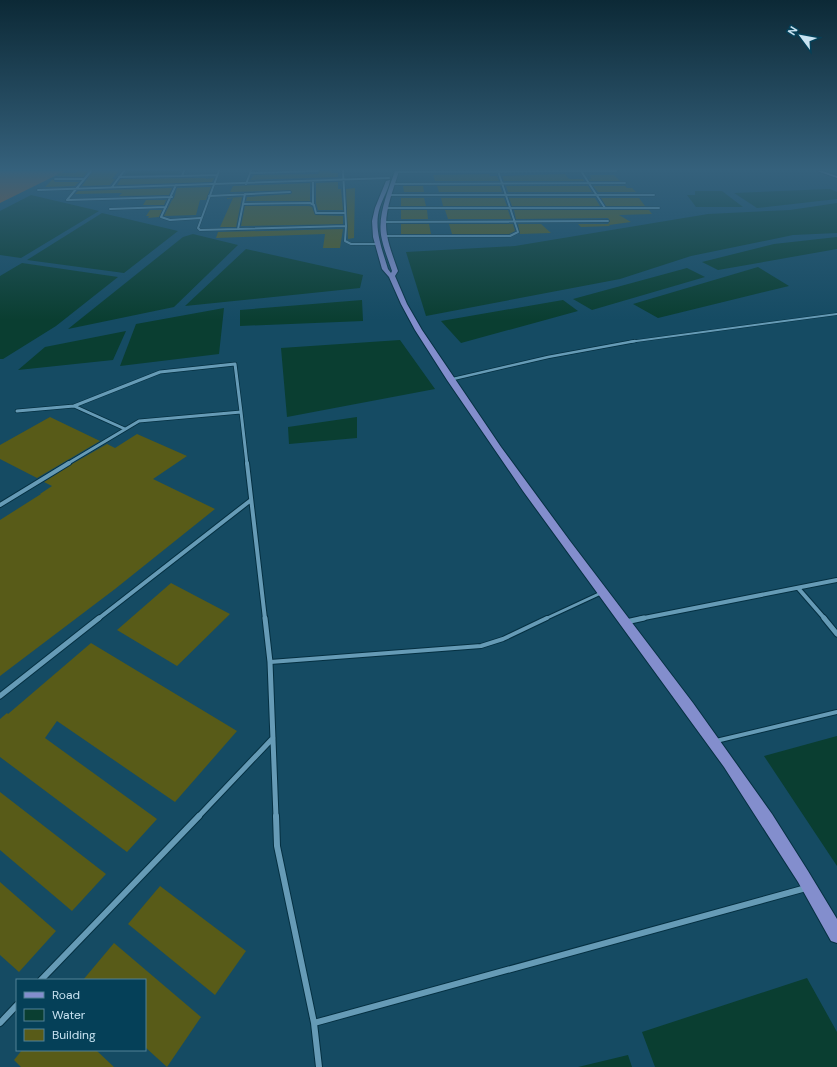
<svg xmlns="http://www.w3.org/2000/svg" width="837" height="1067" font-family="'DM Sans',sans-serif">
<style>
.green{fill:#9b5322}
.water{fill:#0a3e31}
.building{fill:#585b18}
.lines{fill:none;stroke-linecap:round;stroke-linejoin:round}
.service-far3-casing{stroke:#053042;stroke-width:3}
.service-far2-casing{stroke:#053042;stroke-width:4}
.service-far1-casing{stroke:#053042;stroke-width:5}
.service-casing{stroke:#053042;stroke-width:6}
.minor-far4-casing{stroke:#053042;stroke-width:3}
.minor-far3-casing{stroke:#053042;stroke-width:4.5}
.minor-far2-casing{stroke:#053042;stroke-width:6}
.minor-far1-casing{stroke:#053042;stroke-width:7}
.minor-casing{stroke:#053042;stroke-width:8}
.primary-casing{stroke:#053042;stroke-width:2}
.service-far3{stroke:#669bb6;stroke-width:2}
.service-far2{stroke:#669bb6;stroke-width:2.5}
.service-far1{stroke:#669bb6;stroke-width:3}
.service{stroke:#669bb6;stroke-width:4}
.minor-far4{stroke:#669bb6;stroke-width:2}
.minor-far3{stroke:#669bb6;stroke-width:3}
.minor-far2{stroke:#669bb6;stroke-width:4}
.minor-far1{stroke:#669bb6;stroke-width:5}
.minor{stroke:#669bb6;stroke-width:6}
.primary{fill:#838ecd;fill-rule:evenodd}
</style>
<rect width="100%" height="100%" fill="#154b63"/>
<path class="green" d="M0,171h65l-65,32z"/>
<path class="water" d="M128,171h52l-2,3 -54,2z
M830,189l7,3v7l-80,9 -23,-15z
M695,191h27l21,16h-47l-9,-12h8z
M31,195l68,16 -78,47 -21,-3v-44z
M837,203v30l-44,2 -102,21 -71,23 -194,37 -20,-64 109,-6 193,-32 82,-4z
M102,213l76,18 -54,42 -97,-13z
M193,234l45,11 -64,62 -106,22 115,-92z
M837,237v12l-119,21 -16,-8 72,-18z
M246,249l117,26 -3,13 -175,18z
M22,263l96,14 -62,49 -53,33h-3v-83z
M758,267l31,19 -131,32 -25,-14z
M687,268l18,9 -113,33 -19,-11z
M362,300l1,21 -123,5v-16z
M563,300l15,11 -117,32 -20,-22z
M224,308l-5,46 -99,12 16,-42z
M126,331l-13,29 -95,10 27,-23z
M400,340l35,49 -148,28 -6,-69z
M357,417v21l-68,6 -1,-17z
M837,736v130l-73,-110z
M807,978l30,54v35h-182l-13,-35z
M628,1055l4,12h-54z"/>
<path class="building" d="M78,171h10l-5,6 -27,-1 3,-3h17z
M93,171h26l-7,8h3l-5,6 -28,1z
M320,171h11v2h7v4l-88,3 4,-5 64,-1z
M489,174l1,2h7l2,5h-64l-2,-6z
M565,174l4,5h14l1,2h-80l-2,-5z
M590,175h24l6,6h-30l-1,-2h2z
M206,178l-1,1 9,-1 -2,4 -95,3 4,-6z
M53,179l2,3h24l-4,4 -30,1z
M338,182v7h3l2,21h-25l-2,-7v-20z
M310,183v18h-64l1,-4 44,-3 1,-2 -2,-2 -60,2 3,-6z
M403,186h20l1,6h-20z
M437,186h63l2,6h-63z
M506,186h82l4,6h-84z
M593,186h32l2,2h5l4,4h-38z
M211,187l-5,13h-6l-4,15 -32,1 8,-16 2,-2 3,-10z
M172,188l-3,7 -50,1 3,-3 -47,1 3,-3z
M355,188l-1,50 -6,1 -2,-50z
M242,197l-6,30h-16l13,-29 -6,1v-1z
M401,198h23l2,8h-25z
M441,198h63l3,8h-64z
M509,198h86l5,8h-88z
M601,198h38l6,8h-39z
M146,200h20l-2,5h-21z
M245,206h64l3,1 3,8 28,1v8l-102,2z
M150,210h12l-3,7 -11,1 1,-2h-3z
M401,210h26l1,9h-27z
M445,210h63l3,9h-63z
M514,210h135l3,4 -33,1 12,7 -22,3 1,1 -29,1 -3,-3h30l2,-3 -2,-3 -92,1z
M401,224h28l2,10h-30z
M449,224h64l2,7 -6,3h-57z
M518,224h23l10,9 -31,1z
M343,229l-3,19h-17l2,-14 -109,4 2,-6z
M50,417l50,24 -63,37 -37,-19v-14z
M137,434l50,22 -34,23 62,30 -100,80 -115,87v-156l41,-26h-1l12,-8 -8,-4 28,-18 35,-20 8,4z
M171,583l59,31 -53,52 -60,-36z
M91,643l146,88 -62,71 -118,-81 -12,17 112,81 -30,33 -127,-95v-38l7,-6 1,1z
M0,792l106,82 -34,37 -72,-61z
M0,882l56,49 -37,41 -19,-17z
M160,886l86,65 -31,44 -87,-71z
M114,943l87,74 -34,50 -22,-20v-67h-62z
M22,1050h74l18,17h-93l-7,-7z"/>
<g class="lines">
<defs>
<path id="service-far3" d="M629,342l208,-28"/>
<path id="service-far2" d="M453,379l95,-22 87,-16"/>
<path id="service-far1" d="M545,619l56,-26"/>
<path id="service" d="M270,662l211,-16 22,-7 44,-21
M716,741l121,-29"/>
<path id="minor-far4" d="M91,171l-24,29 105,-3
M184,171l-2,5 35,-1
M219,171l-21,57 2,2 146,-4
M343,171l3,55 -1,15 6,3h27
M581,171l24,37
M398,172l218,-1
M250,173l68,-2
M119,177l63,-1
M55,179h28
M313,182v22
M246,184l5,-13
M394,184l231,-1
M176,185l-15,32 9,3 31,-2
M112,187l12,-16
M38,190l351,-12
M389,195h265
M209,196l81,-4
M243,204l67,-1 4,2 2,8h29
M385,208h274
M110,209l56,-2
M383,222l225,-1
M238,229l7,-35
M384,236h126l8,-4 -20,-61"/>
<path id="minor-far3" d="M74,406l86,-34 75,-8 6,48
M17,411l57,-5 51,23
M67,464l72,-43 102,-9 6,52"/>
<path id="minor-far2" d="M247,463l18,156
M0,505l69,-42
M798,588l27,31
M98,619l153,-119
M639,619l198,-39"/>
<path id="minor-far1" d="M265,618l5,44 6,155
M824,618l13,16
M626,622l18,-4
M0,696l99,-78
M198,817l75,-79"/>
<path id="minor" d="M276,816l1,30 37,177 492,-135
M41,980l158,-164
M0,1023l17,-18
M314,1023l5,44"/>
<path id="primary" d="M395,171h4c-6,20 -16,43 -12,64 2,12 7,24 11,36l-3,5 12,28 15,26 79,117 69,94 123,162 79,111 36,57 29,48v24l-6,-2 -33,-59 -74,-115 -201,-276 -76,-111 -32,-50 -14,-26 -12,-27 -7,-8 -9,-32 -1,-16 3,-13 11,-27 4,-1c-1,8 -7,18 -10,27 -7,20 2,42 8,62l3,4 1,-2c-4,-12 -9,-24 -11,-36 -3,-21 7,-44 14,-64z
M817,171h5l15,5v2z"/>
</defs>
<use href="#service-far3" class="service-far3-casing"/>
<use href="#service-far2" class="service-far2-casing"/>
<use href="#service-far1" class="service-far1-casing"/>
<use href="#service" class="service-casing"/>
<use href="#minor-far4" class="minor-far4-casing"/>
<use href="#minor-far3" class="minor-far3-casing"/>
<use href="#minor-far2" class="minor-far2-casing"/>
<use href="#minor-far1" class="minor-far1-casing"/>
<use href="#minor" class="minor-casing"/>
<use href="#primary" class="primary-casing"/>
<use href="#service-far3" class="service-far3"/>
<use href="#service-far2" class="service-far2"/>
<use href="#service-far1" class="service-far1"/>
<use href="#service" class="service"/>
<use href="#minor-far4" class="minor-far4"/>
<use href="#minor-far3" class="minor-far3"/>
<use href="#minor-far2" class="minor-far2"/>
<use href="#minor-far1" class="minor-far1"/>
<use href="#minor" class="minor"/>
<use href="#primary" class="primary"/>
</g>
<linearGradient id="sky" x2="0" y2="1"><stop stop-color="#0c2936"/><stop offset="0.53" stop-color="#35617c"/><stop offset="1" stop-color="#35617c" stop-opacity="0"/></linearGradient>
<rect width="837" height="320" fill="url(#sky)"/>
<rect x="16" y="979" width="130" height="72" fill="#054058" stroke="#538196"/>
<rect x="24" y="992" width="20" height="6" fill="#838ecd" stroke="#538196"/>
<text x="52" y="999" font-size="12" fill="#c9e3f2">Road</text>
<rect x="24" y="1009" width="20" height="12" fill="#0a3e31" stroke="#538196"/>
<text x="52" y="1019" font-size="12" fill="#c9e3f2">Water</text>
<rect x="24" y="1029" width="20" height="12" fill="#585b18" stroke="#538196"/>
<text x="52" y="1039" font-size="12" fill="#c9e3f2">Building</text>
<g transform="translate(801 36) rotate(302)" stroke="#054058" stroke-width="3" paint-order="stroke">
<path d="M0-3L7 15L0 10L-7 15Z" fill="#c9e3f2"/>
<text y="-6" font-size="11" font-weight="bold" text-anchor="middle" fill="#c9e3f2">N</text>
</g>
</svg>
